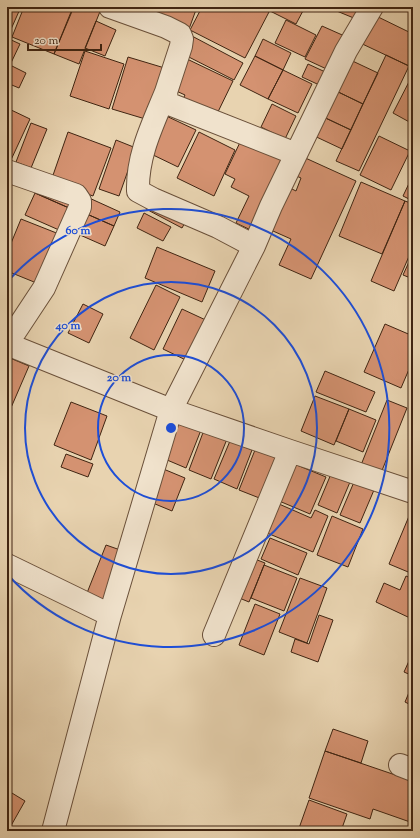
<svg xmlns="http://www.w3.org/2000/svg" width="420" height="838" font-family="'Sorts Mill Goudy',serif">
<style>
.building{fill:#d49271;stroke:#402512}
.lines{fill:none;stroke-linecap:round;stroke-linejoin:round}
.minor-casing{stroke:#6a503a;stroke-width:24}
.minor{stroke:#f0e2cc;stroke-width:22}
.ring{fill:none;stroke:#1d4ed8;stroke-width:2}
.centre{fill:#1d4ed8;stroke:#f0e2cc;stroke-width:2}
.ring-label{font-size:12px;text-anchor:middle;font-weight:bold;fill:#1d4ed8;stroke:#f0e2cc;stroke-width:3;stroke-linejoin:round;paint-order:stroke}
</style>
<rect width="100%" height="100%" fill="#e8d3b0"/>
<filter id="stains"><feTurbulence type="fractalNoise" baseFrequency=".005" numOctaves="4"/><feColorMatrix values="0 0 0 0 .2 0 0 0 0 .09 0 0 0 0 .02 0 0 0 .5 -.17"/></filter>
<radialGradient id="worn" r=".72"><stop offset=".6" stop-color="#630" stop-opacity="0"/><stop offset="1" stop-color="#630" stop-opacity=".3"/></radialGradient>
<path class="building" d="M7,7h8l5,2 -12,27z
M24,7h43l6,2 -19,45 -42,-17z
M73,7h24l4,2 -22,55 -25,-10z
M158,7h39l-8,22 -34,-13z
M202,7h58l9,5 -24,46 -55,-28z
M262,7h43l-9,17z
M327,7h40l-6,14z
M370,13l43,21v24l-4,8 -53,-25z
M286,20l30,15 -11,22 -30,-14z
M96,21l20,9 -11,26 -20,-8z
M322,26l27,12 -16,34 -28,-13z
M190,35l53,28 -9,17 -53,-27z
M7,38l13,6 -10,21 16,8 -7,15 -12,-5z
M263,39l28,14 -8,17 -28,-14z
M85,51l39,13 -15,45 -39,-13z
M386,55l23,11 -50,105 -23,-10z
M255,56l28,14 -15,29 -28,-14z
M128,57l40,12 -16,52 -40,-12z
M344,57l34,16 -15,31 -33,-16z
M187,59l46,22 -18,37 -34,-15 4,-8 -13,-6z
M308,64l26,12 -6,13 -26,-12z
M283,70l29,14 -14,29 -30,-14z
M413,74v50l-20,-11z
M330,88l33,16 -12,26 -34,-16z
M272,104l24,12 -11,23 -24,-12z
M7,108l23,11 -20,43 -3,-1z
M162,114l34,16 -18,37 -29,-14z
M317,114l34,16 -9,19 -34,-16z
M31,123l16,6 -16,39 -15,-6z
M68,132l43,16 -18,48 -42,-15z
M199,132l36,18 -21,46 -37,-18z
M243,136l47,23 -35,73 -19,-9 13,-27 -18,-9 4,-8 -10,-5z
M379,136l31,15 -19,39 -31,-15z
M116,140l20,8 -17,48 -20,-7z
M301,156l55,25 -45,98 -32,-14 12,-26 -27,-12 20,-42 12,6 5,-13 -9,-4z
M413,175v26l-10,-5z
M361,182l44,19 -23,53 -43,-18z
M39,185l33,15 -3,8 -34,-15z
M35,193l34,15 -10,22 -34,-15z
M87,197l33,15 -6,14 -34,-15z
M150,201l37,18 -5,9 -36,-19z
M405,201l8,3v43l-19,44 -23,-10z
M80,211l34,15 -9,20 -34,-15z
M144,213l27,14 -8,14 -26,-13z
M21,219l38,15 -20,50 -32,-13v-18z
M157,247l58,24 -13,31 -57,-24z
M413,253v26l-10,-4z
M156,285l24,12 -26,53 -24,-12z
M83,304l20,10 -14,29 -21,-10z
M182,309l28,13 -20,40 -27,-13z
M385,324l28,12v24l-12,28 -37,-16z
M10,358l19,8 -22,51v-51z
M325,371l50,21 -9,20 -50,-20z
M315,396l34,13 -15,36 -33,-14z
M387,400l20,8 -28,70 -20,-8z
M71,402l36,14 -16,44 -37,-15z
M349,409l27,11 -13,32 -27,-11z
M175,420l26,10 -15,38 -26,-11z
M204,430l23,9 -16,40 -22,-9z
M230,441l22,9 -15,39 -23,-10z
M257,445l28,11 -18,45 -28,-11z
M66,454l27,10 -5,13 -27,-10z
M287,461l39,16 -16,37 -38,-16z
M161,468l24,10 -13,33 -24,-10z
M331,474l19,8 -13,31 -19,-8z
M354,482l20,8 -14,33 -20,-8z
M279,504l32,14 4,-8 13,6 -15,36 -46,-19z
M412,509l1,1v64l-24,-10z
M332,516l31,13 -15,38 -31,-12z
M270,538l37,15 -9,22 -37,-16z
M106,545l20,7 -21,54 -20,-8z
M247,556l18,7 -16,39 -17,-7z
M264,565l33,13 -13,33 -33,-13z
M406,576l7,3v31l-3,8 -34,-16 8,-19 16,7z
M300,578l27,10 -20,55 -28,-11z
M255,604l25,10 -16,41 -25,-10z
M319,615l14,5 -15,42 -27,-10 4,-13 14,5z
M413,652v24l-9,-4z
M413,683v23l-8,-4z
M333,729l35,12 -7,22 -36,-12z
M325,751l88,30v42l-40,-14 -3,10 -61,-21z
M7,790l18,11 -17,30h-1z
M309,800l38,14 -6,17h-43z"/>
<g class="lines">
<defs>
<path id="minor" d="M110,7l56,20 14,7 2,5 -1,7 -15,46 1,9 5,4 124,49
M166,92c-13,32 -29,63 -28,99l15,8 65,28 36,19
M7,171l69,24 4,6v6l-36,81 -37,56
M7,344l164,66 119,41 123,41
M7,565l103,50
M214,635l76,-184
M400,765l13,5
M53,831l57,-216 61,-205 83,-164 17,-40 75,-155 26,-44"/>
</defs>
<use href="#minor" class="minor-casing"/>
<use href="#minor" class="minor"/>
</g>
<g class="ring">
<circle cx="171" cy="428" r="73"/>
<circle cx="171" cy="428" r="146"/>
<path d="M8 281A219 219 0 1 1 8 575"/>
</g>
<circle cx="171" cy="428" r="6" class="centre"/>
<g class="ring-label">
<text x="78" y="234">60 m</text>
<text x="68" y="329">40 m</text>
<text x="119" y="381">20 m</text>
</g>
<rect width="420" height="838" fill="none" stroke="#e8d3b0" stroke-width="24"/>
<rect x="8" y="8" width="404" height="822" fill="none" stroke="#402512" stroke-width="2"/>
<rect x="12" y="12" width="396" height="814" fill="none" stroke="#402512"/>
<path d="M28 44v6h73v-6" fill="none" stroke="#402512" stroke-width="2"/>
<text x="34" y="44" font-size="12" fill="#402512" stroke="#f0e2cc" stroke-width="3" paint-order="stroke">20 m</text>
<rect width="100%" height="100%" filter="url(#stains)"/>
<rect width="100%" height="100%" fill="url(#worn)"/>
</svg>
